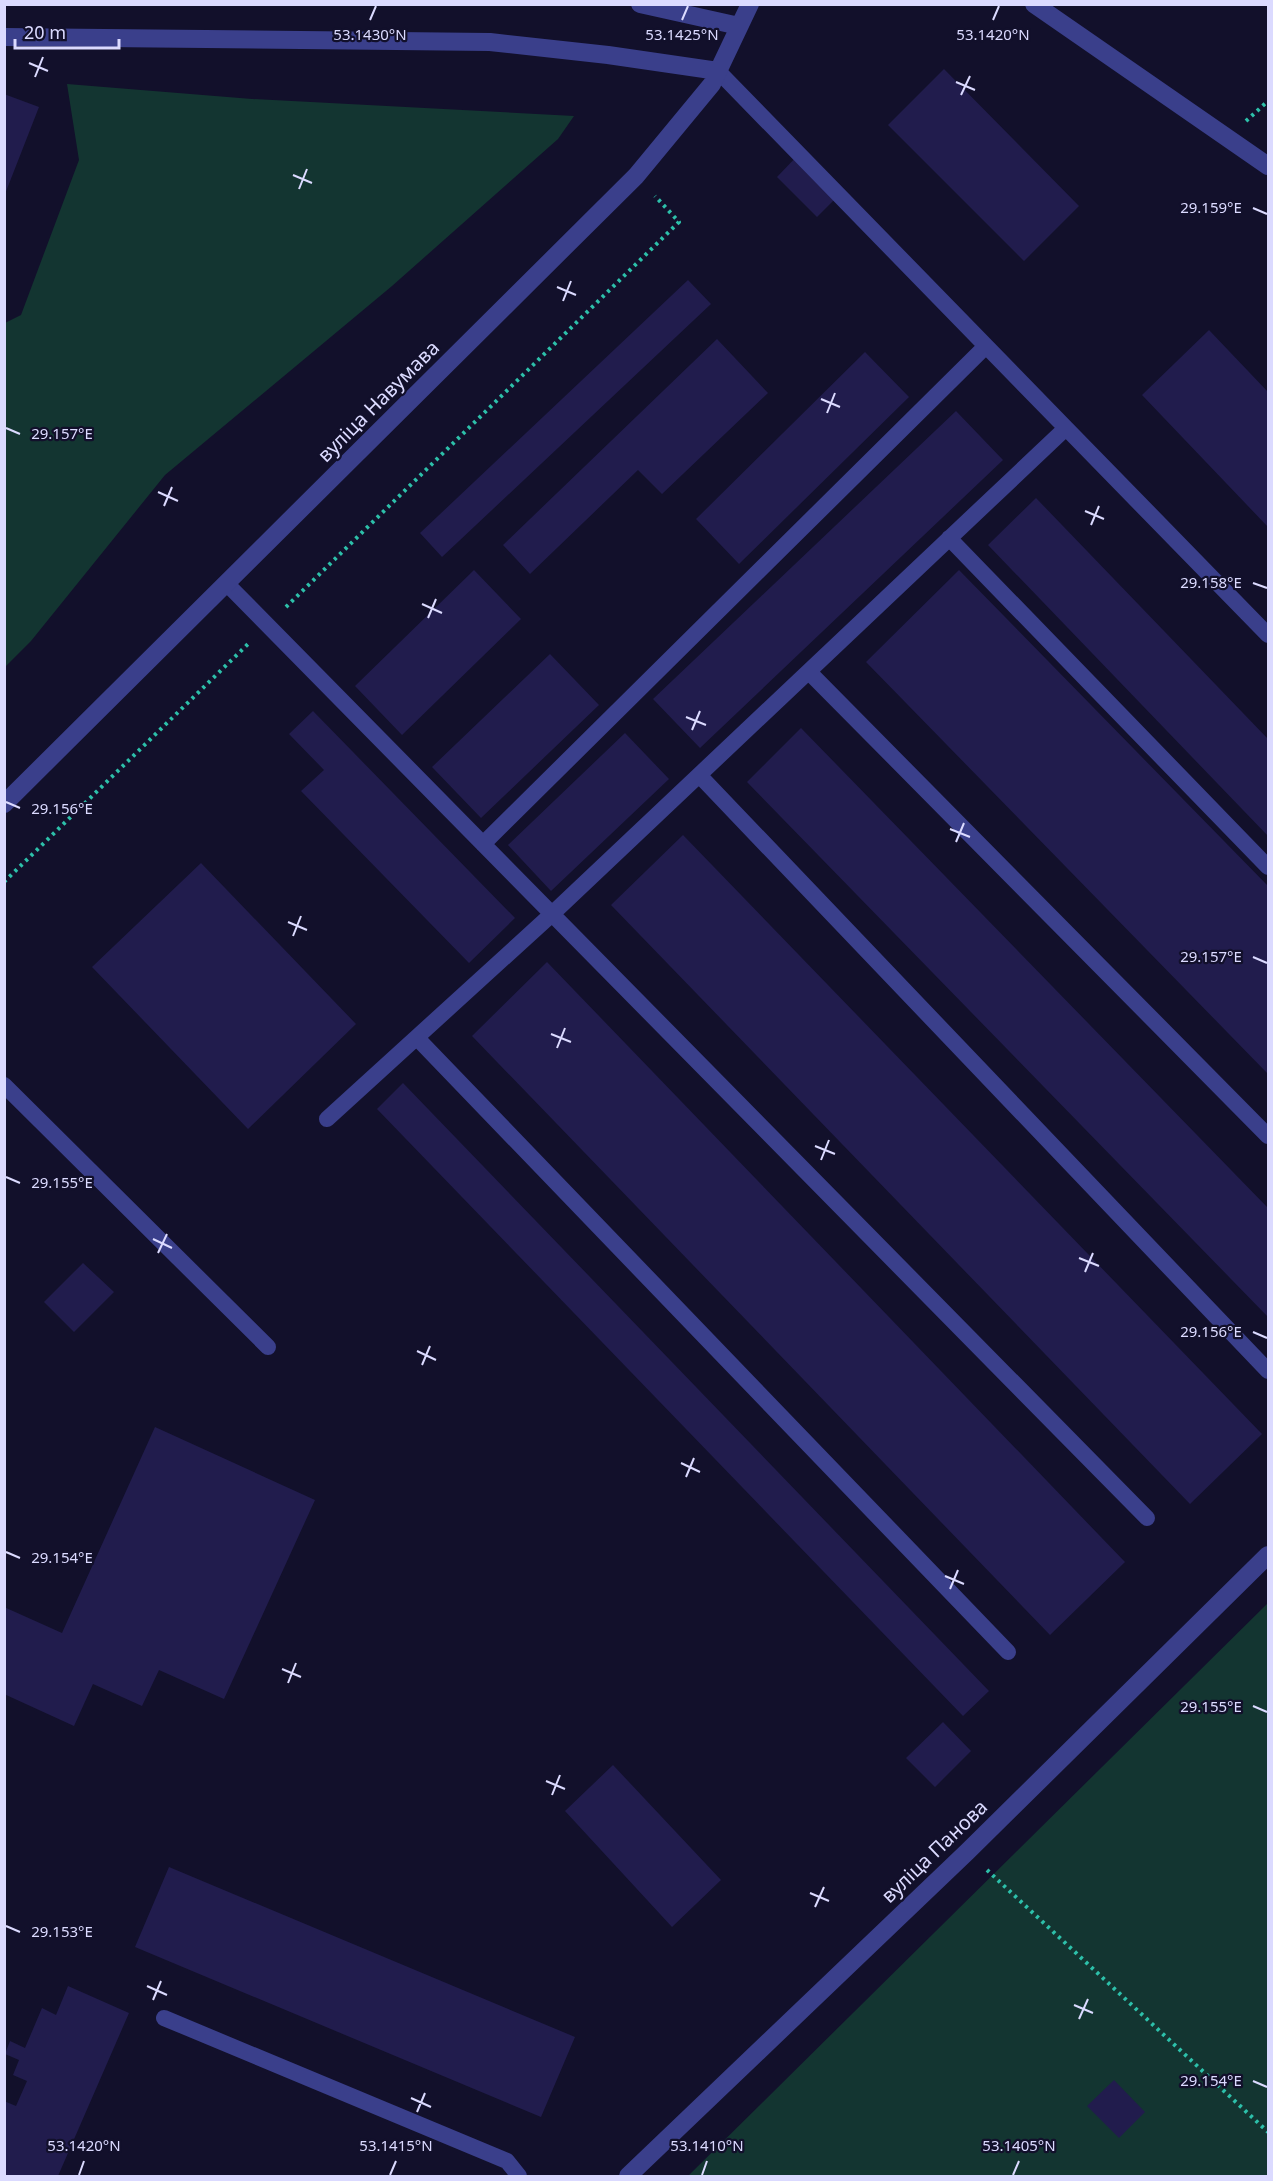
<svg xmlns="http://www.w3.org/2000/svg" width="1273" height="2181" font-family="'Noto Sans',sans-serif">
<style>
.green{fill:#133531}
.building{fill:#211c4d}
.lines{fill:none;stroke-linecap:round;stroke-linejoin:round}
.path{stroke:#2dc0aa;stroke-width:4;stroke-dasharray:3 4.5;stroke-linecap:butt}
.lane{stroke:#3a3f8b;stroke-width:16}
.street{stroke:#3a3f8b;stroke-width:18}
.ticks{fill:none;stroke:#dbdaff;stroke-width:2}
.labels{text-anchor:middle;dominant-baseline:central;stroke-width:4.5;stroke-linejoin:round;paint-order:stroke}
.street-label{font-size:20px;fill:#dbdaff;stroke:#12102b}
.ticks-label{font-size:15px;text-anchor:middle;fill:#dbdaff;stroke:#12102b;stroke-width:4.5;stroke-linejoin:round;paint-order:stroke}
</style>
<rect width="100%" height="100%" fill="#12102b"/>
<path class="green" d="M67,84l185,15 322,17 -16,23 -166,147 -227,189 -134,166 -26,26v-344l16,-8 58,-155z
M1268,1603v573h-580z"/>
<path class="building" d="M944,69l135,137 -55,55 -136,-136z
M4,94l35,13 -34,87h-1z
M799,154l40,41 -22,22 -40,-40z
M688,280l23,24 -269,253 -22,-24z
M1209,330l59,62v135l-126,-132z
M717,339l51,54 -106,101 -24,-24 -108,104 -27,-29z
M865,352l44,45 -170,167 -43,-45z
M956,411l47,49 -303,288 -47,-49z
M1036,498l232,241v97l-280,-291z
M474,570l47,49 -119,116 -47,-49z
M959,570l309,316v188l-402,-412z
M550,654l49,51 -118,113 -49,-51z
M313,711l202,207 -46,45 -168,-172 23,-21 -35,-36z
M801,728l467,480v109l-521,-535z
M625,733l44,46 -118,112 -43,-46z
M683,835l579,599 -72,70 -579,-599z
M201,863l155,161 -108,105 -156,-162z
M547,962l578,600 -75,73 -578,-599z
M403,1083l586,608 -26,25 -586,-607z
M83,1263l31,29 -40,40 -30,-30z
M155,1427l160,73 -91,199 -65,-29 -17,36 -49,-22 -19,42 -70,-32v-87l58,26z
M943,1722l28,29 -36,36 -29,-29z
M613,1765l108,115 -49,47 -107,-116z
M169,1867l406,170 -34,80 -406,-170z
M68,1986l61,27 -71,163h-54v-75l12,5 11,-25 -14,-6 6,-15 -14,-6 5,-13 15,7 17,-40 14,7z
M1114,2080l31,32 -26,26 -32,-32z"/>
<g class="lines">
<path class="path" d="M1246,121l22,-20
M286,607l393,-385 -24,-26
M4,882l244,-238
M987,1870l281,262"/>
<path class="lane" d="M718,71l348,357
M949,538l319,329
M226,583l921,935
M809,672l459,464
M700,776l568,595
M483,844l503,-498
M417,1038l591,614
M4,1085l264,262
M327,1119l225,-205 514,-486 202,207
M164,2018l343,143 12,15"/>
<path class="street" d="M640,4l99,22
M1034,4l234,162
M4,37l486,5 118,13 110,16
M4,804l632,-628 76,-92 38,-80
M628,2176l339,-324 301,-297"/>
</g>
<path class="ticks" d="M370,20l6,-14M682,20l6,-14M993,20l6,-14M29,63l19,8M35,77l8,-20M956,82l19,8M961,95l9,-19M293,175l19,8M299,189l8,-20M1253,208l14,6M557,287l19,8M563,301l8,-20M821,399l19,8M827,413l8,-20M6,428l14,6M158,492l20,9M164,506l8,-19M1085,511l19,8M1091,525l8,-19M1253,583l14,5M422,604l20,9M428,618l8,-19M686,717l20,8M692,730l8,-19M6,802l14,6M950,829l20,8M956,842l8,-19M288,922l19,8M293,936l8,-20M1253,957l14,6M551,1034l20,8M557,1048l8,-20M815,1146l20,8M821,1160l8,-20M6,1177l14,6M153,1239l19,9M158,1253l9,-19M1079,1258l20,8M1085,1272l8,-19M1253,1332l14,6M417,1351l19,9M422,1365l8,-19M681,1463l19,9M686,1477l8,-19M6,1552l14,6M945,1576l19,8M950,1589l8,-19M282,1669l19,8M288,1683l8,-20M1253,1706l14,6M546,1781l19,8M552,1795l8,-20M810,1893l19,8M815,1907l9,-20M6,1926l14,6M147,1986l20,9M153,2000l8,-19M1074,2005l19,8M1079,2019l9,-20M1253,2081l14,6M411,2098l20,9M417,2112l8,-19M79,2175l5,-14M390,2175l6,-14M702,2175l5,-14M1013,2175l6,-14"/>
<g class="labels">
<g class="street-label">
<text transform="translate(378 401) rotate(-45)">вуліца Навумава</text>
<text transform="translate(934 1851) rotate(-44)">вуліца Панова</text>
</g>
</g>
<g class="ticks-label">
<text x="682" y="40">53.1425°N</text>
<text x="993" y="40">53.1420°N</text>
<text x="370" y="40">53.1430°N</text>
<text x="1211" y="213">29.159°E</text>
<text x="62" y="439">29.157°E</text>
<text x="1211" y="588">29.158°E</text>
<text x="62" y="814">29.156°E</text>
<text x="1211" y="962">29.157°E</text>
<text x="62" y="1188">29.155°E</text>
<text x="1211" y="1337">29.156°E</text>
<text x="62" y="1563">29.154°E</text>
<text x="1211" y="1712">29.155°E</text>
<text x="62" y="1937">29.153°E</text>
<text x="1211" y="2086">29.154°E</text>
<text x="84" y="2151">53.1420°N</text>
<text x="396" y="2151">53.1415°N</text>
<text x="707" y="2151">53.1410°N</text>
<text x="1019" y="2151">53.1405°N</text>
</g>
<rect width="1273" height="2181" fill="none" stroke="#dbdaff" stroke-width="12"/>
<path d="M15 39v9h104v-9" fill="none" stroke="#dbdaff" stroke-width="3"/>
<text x="24" y="39" font-size="18" fill="#dbdaff" stroke="#12102b" stroke-width="4.5" paint-order="stroke">20 m</text>
</svg>
